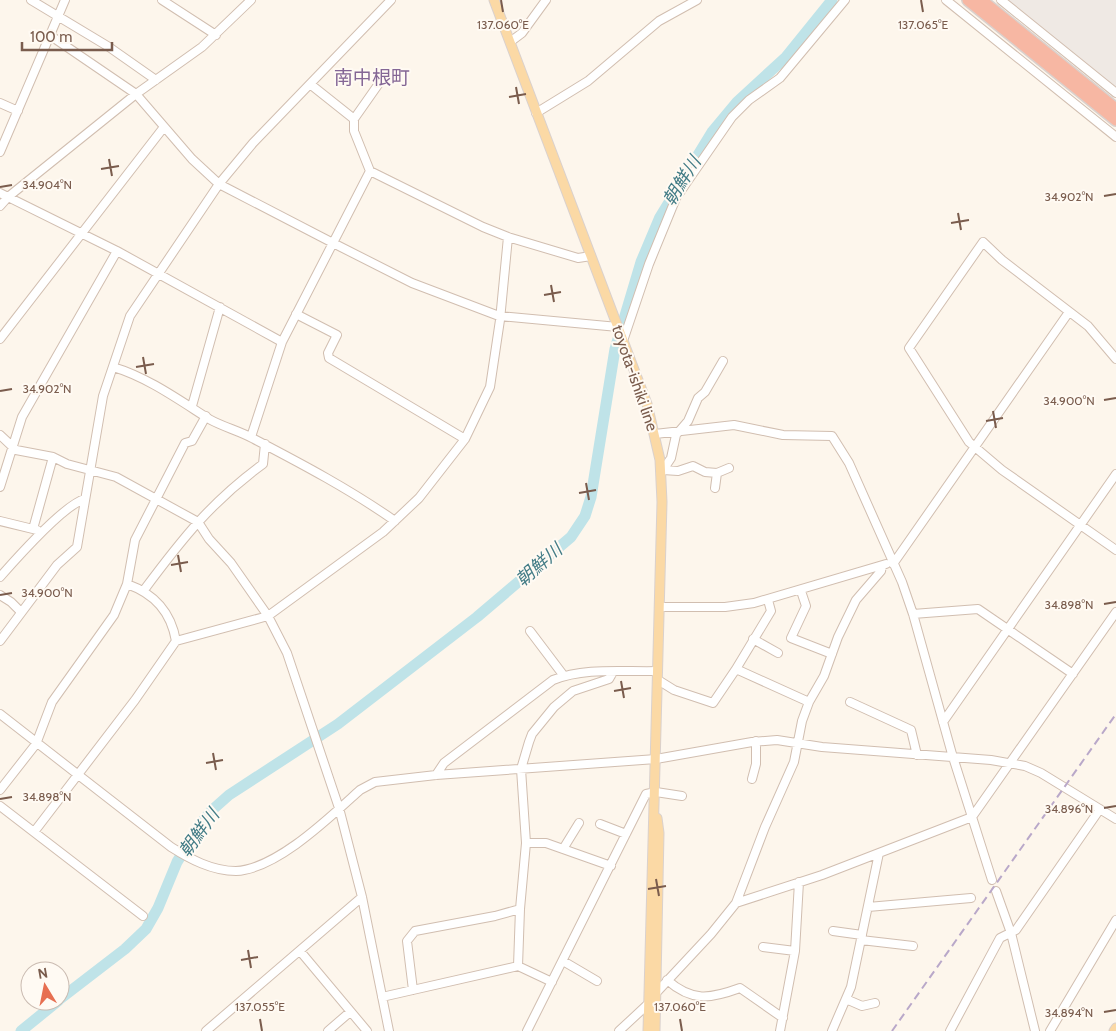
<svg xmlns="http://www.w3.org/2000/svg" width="1116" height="1031" font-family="Cabin,'Noto Sans JP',sans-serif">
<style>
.industrial{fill:#efe9e4}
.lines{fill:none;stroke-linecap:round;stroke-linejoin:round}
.river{stroke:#bfe3e8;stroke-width:11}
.minor-casing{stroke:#d1beb0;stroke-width:10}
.major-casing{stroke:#dad1cd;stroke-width:11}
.highway-casing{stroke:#dad1cd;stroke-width:14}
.minor{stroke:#fff;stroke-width:8}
.major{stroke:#fbd9a5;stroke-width:9}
.highway{stroke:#f7b7a3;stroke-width:11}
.rail{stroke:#b9a8c9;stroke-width:2;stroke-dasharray:8 5;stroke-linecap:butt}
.ticks{fill:none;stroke:#7a5c4d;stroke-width:2}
.labels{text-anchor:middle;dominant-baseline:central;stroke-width:4;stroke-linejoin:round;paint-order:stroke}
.street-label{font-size:16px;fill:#7a5c4d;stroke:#fffaf3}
.water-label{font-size:18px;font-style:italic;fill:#437c86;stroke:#fffaf3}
.quarter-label{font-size:19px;fill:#846695;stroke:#fffaf3}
.ticks-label{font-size:12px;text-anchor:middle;fill:#7a5c4d;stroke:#fffaf3;stroke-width:4;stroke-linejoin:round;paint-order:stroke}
</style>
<rect width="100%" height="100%" fill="#fdf6ec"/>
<path class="industrial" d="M1006,0h110v88z"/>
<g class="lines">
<path class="river" d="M60,999l65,-50 21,-20 12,-21 19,-46 24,-39 10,-12 18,-16 109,-71 139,-107 94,-80 14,-21 6,-19 24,-148 26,-87 19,-45 52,-85 25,-30 49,-45 46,-57
M21,1031l37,-30"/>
<defs>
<path id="minor" d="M31,0l78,47 47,33
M162,0l54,35
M946,0l170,137
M1001,0l115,93
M51,36l85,58 56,65 27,25 114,59 79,40 87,33 119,11
M510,42l12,-9 24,-33
M387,72l-33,47v12l16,40 113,56 25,10 70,21 13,-2
M310,84l44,35
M0,103l18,8
M536,113l52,-32 71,-60 38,-21
M0,152l65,-152
M0,193l117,58 165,91
M0,206l8,-9 128,-103 66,-47 49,-47
M296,314l41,21 -9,18 1,5 136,81
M0,339l164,-212
M623,341l26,-77 27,-66 56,-81 17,-17 31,-22 65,-78
M1116,359l-28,-33 -86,-66 -19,-18 -74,106 60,94 33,28 114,80
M113,367c34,10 66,33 96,52 14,8 31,12 45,20 48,25 97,51 141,82
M192,406l28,-99
M655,434l79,-9 49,10 49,1 17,27 53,119 11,32 39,140 40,126
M0,435l16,15 37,7 14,7 49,13 82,45 11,17 22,24 37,53 19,37 52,155 23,89 27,134
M251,437l31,-95 88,-171
M663,470l15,1 15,-5 12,6 12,1 -2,15
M661,473l10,-15 5,-23 12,-14 10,-23 7,-6 18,-31
M717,473l12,-5
M0,487l22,-70 95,-166
M0,521l37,9
M33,529l20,-72
M893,564l176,-252
M0,577c15,-17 65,-73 85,-78
M127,584c28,10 44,28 49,57
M144,590c38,-51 67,-88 119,-126l2,-20
M801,591l5,15 -15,32 41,16
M0,595l11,7 10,10
M768,600l3,11 -35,58 73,33
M659,607h66l29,-4 132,-39
M913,614l65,-5 95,65
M530,631l34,45
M753,639l25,14
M0,641l57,-76 20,-18 26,-151 27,-80 89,-132 34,-41 138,-143
M658,680l16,10 39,13 23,-34
M850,702l61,28 6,25
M0,714l171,133c19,12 41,24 65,24 41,-2 94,-54 124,-81l15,-8 61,-7 220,-16 96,-17 25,-2 45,7 169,13 34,6 16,7 75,46
M943,722l173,-248
M436,775l8,-12 109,-83c32,-13 70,-8 105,-9
M752,779l4,-15v-23
M0,790l36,-46 16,-42 62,-87 13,-31 8,-44 50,-97 7,-2 14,-25
M0,806l143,110
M600,824l26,10
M34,832l101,-132 41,-59 92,-25 115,-84 36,-34 46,-59 25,-52 10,-67 8,-83
M526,843h20l65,23
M563,849l16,-26
M996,891l15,42 24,98
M736,903l86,-28 150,-58 144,-205
M868,907l103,-9
M833,931l29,4
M861,940l52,6
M763,947l32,4
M300,951l67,80
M563,961l34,20
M518,966l2,-57 6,-66 -5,-74 8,-27 3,-8 22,-27 19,-16 36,-12 4,-7
M667,980c25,22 43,19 73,8l43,30
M413,990l-6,-49 8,-10 80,-15 25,-7
M655,994l56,-60 25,-31 29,-76 29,-65 8,-41 7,-19 15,-26 14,-39 18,-37 25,-29 1,-5
M382,997l136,-31 34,16
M846,999l16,7 13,-3
M206,1031l156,-134
M328,1031l22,-19
M527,1031l119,-237 10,-2 26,4
M619,1031l28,-26
M780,1031l15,-80 4,-69
M832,1031l19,-44 28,-134
M950,1031l50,-93 16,-8 84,-121
M1050,1031l66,-111"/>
<path id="major" d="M494,0l153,404 13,56 2,42 -14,529
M655,1031l4,-198 -2,-15
M1114,1031l2,-3"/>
<path id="highway" d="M968,0l148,120
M981,0l135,109"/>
</defs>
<use href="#minor" class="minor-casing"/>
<use href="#major" class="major-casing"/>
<use href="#highway" class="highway-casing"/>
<use href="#minor" class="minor"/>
<use href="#major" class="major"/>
<use href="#highway" class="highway"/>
<path class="rail" d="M892,1031l224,-317"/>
</g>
<path class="ticks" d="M501,0l2,12M921,0l2,12M516,87l3,17M509,97l17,-3M109,159l3,17M101,169l18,-3M0,187l12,-2M1104,196l12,-2M958,213l3,17M951,223l18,-3M551,285l3,17M544,295l17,-3M143,357l3,17M136,367l18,-3M0,391l12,-2M1104,400l12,-2M993,411l3,17M986,421l17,-3M586,483l3,17M579,493l17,-3M178,555l3,17M171,565l17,-3M0,595l12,-2M1104,604l12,-2M621,681l3,17M614,691l17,-3M213,753l3,17M206,763l17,-3M0,799l12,-2M1104,808l12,-2M656,879l3,17M648,889l18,-3M248,950l3,18M241,960l17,-3M1104,1012l12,-2M260,1019l2,12M680,1019l2,12"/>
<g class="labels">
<g class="street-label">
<text transform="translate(635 378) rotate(71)">toyota-ishiki line</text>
</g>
<g class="water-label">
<text transform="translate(682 181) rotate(-58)">朝鮮川</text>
<text transform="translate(539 565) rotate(-41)">朝鮮川</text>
<text transform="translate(199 833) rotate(-54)">朝鮮川</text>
</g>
<g class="quarter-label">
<text x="372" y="77">南中根町</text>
</g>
</g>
<g class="ticks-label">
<text x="503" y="29">137.060°E</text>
<text x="923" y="29">137.065°E</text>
<text x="47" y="189">34.904°N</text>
<text x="1069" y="201">34.902°N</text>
<text x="47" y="393">34.902°N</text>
<text x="1069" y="405">34.900°N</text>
<text x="47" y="597">34.900°N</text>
<text x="1069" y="609">34.898°N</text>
<text x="47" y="801">34.898°N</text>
<text x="1069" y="813">34.896°N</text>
<text x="260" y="1011">137.055°E</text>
<text x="680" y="1011">137.060°E</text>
<text x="1069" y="1017">34.894°N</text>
</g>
<g transform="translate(45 986) rotate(350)"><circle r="24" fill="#fffaf3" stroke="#cabbb1"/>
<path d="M0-4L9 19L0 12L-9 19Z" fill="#e76f51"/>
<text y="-8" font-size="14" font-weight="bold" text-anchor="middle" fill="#7a5c4d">N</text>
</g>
<path d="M22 42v8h90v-8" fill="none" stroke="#7a5c4d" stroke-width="2.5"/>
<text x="30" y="42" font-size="15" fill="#7a5c4d" stroke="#fffaf3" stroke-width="4" paint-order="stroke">100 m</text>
</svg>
